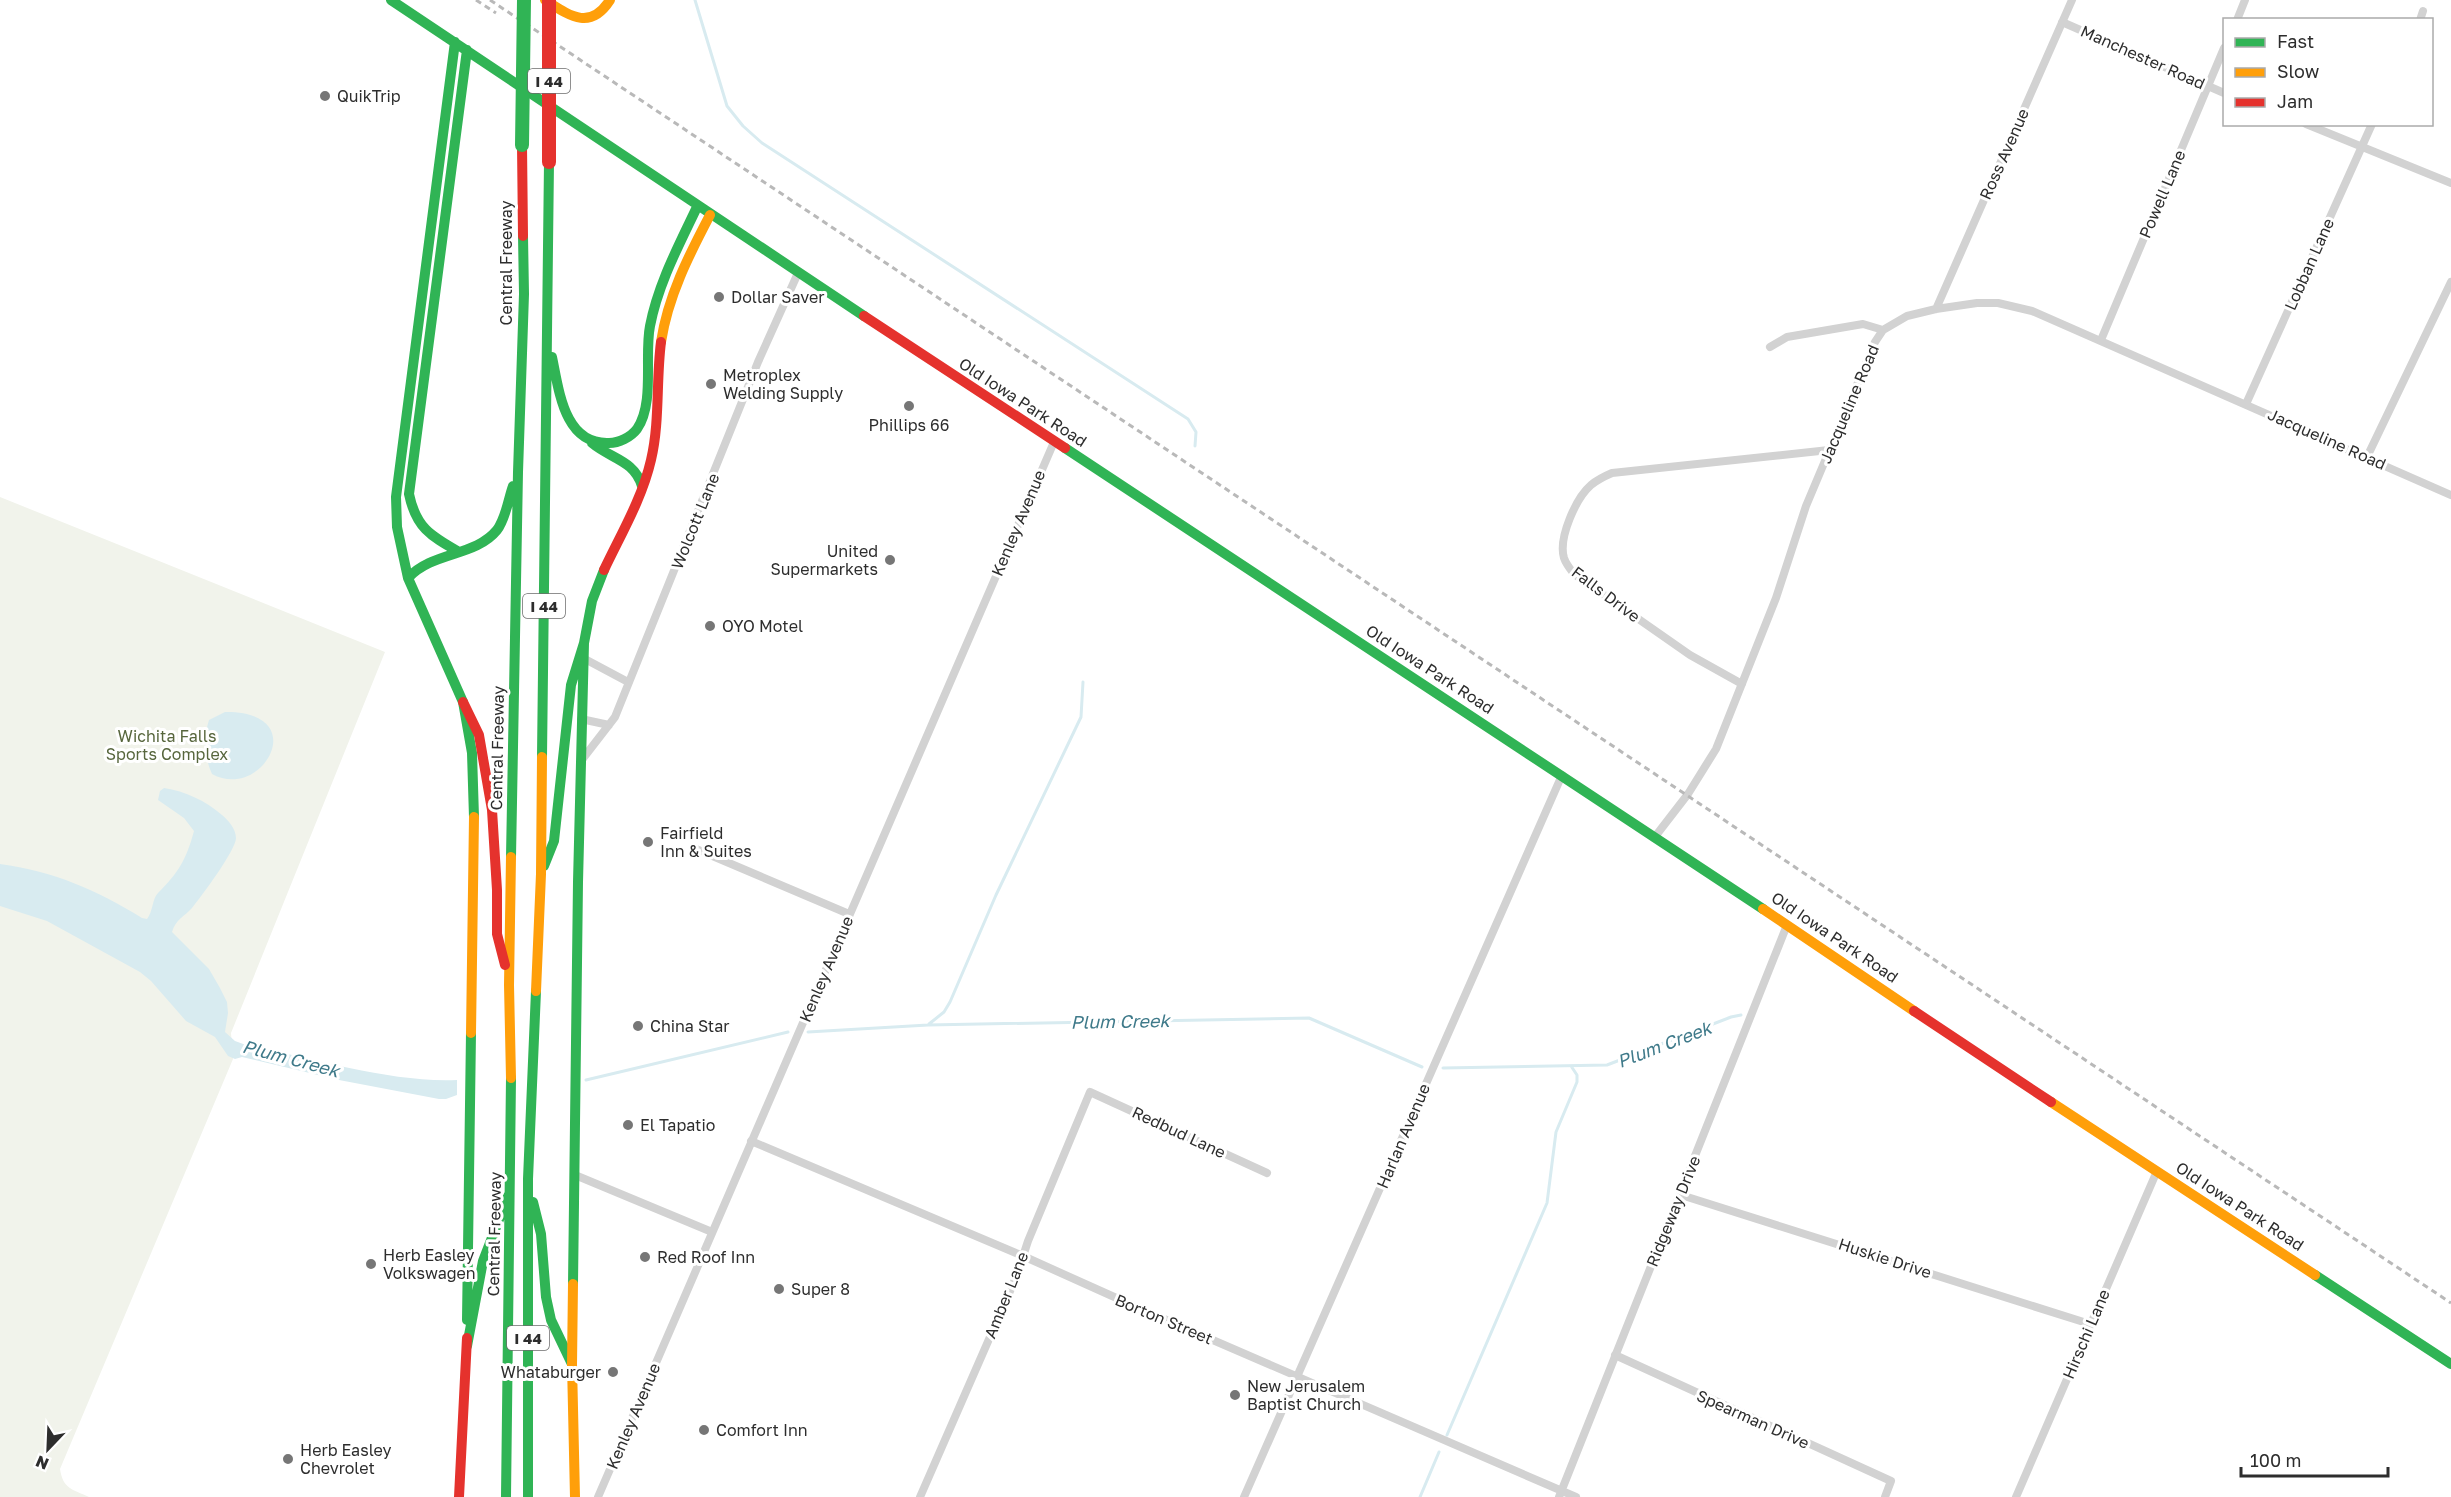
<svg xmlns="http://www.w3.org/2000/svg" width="2451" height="1497" font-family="'Golos Text',sans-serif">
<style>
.green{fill:#f1f3eb}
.water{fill:#d8ebf0}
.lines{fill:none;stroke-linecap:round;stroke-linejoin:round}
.stream{stroke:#d8ebf0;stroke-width:3}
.street{stroke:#d2d2d2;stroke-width:8}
.fast{stroke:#30b455;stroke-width:10}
.slow{stroke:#ff9f0a;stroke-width:10}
.jam{stroke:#e5322d;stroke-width:10}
.rail{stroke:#b9b9b9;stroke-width:3;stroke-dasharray:6 4.5;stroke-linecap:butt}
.fast-bridge{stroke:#30b455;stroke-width:14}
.jam-bridge{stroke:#e5322d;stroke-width:14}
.poi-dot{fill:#767676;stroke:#fff;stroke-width:2}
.labels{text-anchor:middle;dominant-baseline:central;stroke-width:6;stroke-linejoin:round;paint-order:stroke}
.shield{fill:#fff;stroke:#6c6c6c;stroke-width:1.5}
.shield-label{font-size:15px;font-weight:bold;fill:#2d2d2d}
.street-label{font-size:16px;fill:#2d2d2d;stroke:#fff}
.poi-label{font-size:16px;fill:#2d2d2d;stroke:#fff;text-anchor:start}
.park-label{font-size:16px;fill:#57663d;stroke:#fff}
.water-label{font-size:18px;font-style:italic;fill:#3f7a8a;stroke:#fff}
</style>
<rect width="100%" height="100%" fill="#fff"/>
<path class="green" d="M0,497l385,155 -154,381 2,26 -173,410c3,20 12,20 29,28h-89z"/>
<path class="water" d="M225,712c89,-1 37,90 -13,62 -8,-18 -9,-35 -3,-54z
M164,788c21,3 42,13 58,27 6,5 14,14 14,23 0,12 -35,59 -44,70 -8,9 -16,11 -20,24l37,37 11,19 7,14 1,11 -3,19 10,9 11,4c66,13 144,38 211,35v15l-11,4h-7l-100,-19 -97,-23 -7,2 -7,-3 -13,-19 -29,-16 -35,-40 -11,-9 -93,-51 -47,-15v-42c53,7 97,26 142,54l5,1c6,-7 5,-20 11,-26 21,-21 28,-33 36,-62l-10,-13 -26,-18 2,-9z"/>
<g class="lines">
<path class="stream" d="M695,0l32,106 16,20 19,17 426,276 8,13 -1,14
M929,1024l15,-12 6,-10 46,-107 85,-178 2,-35
M808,1032l120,-7 381,-7 113,49
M1443,1068l164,-3 124,-48 10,-2
M586,1080l202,-48
M1447,1435l100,-232 9,-71 21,-50v-7l-6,-9
M1420,1497l19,-45"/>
<path class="street" d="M2237,20l8,-20
M2420,20l3,-9
M2062,22l162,71
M2306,124l145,59
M1936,309l136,-309
M2101,340l123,-292
M1770,347l17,-10 76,-13 20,6
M2246,404l126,-280
M2367,457l84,-175
M583,658l45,24
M1742,684l-52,-29 -116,-81c-4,-5 -8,-10 -10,-16 -6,-20 12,-60 27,-73 6,-5 14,-9 21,-12l217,-23
M581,719l28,6
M581,761l34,-44 143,-355 40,-89
M1654,838l34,-44 28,-45 60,-151 30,-92 69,-164 8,-12 24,-14 29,-7 41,-6h21l34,8 419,184
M696,849l153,65
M751,1141l272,115 118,53 435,188
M575,1175l137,57
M1681,1195l409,129
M1615,1355l276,126 -6,16
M598,1497l456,-1055
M920,1497l97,-222 11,-34 62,-149 177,81
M1244,1497l318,-722
M1559,1497l228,-572
M2016,1497l141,-326"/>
<path class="fast" d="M391,0l473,316
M455,42l-59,455 1,30 11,51 55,124 9,51 2,64
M552,357c7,33 12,88 57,86 10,0 22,-6 28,-14 18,-26 7,-73 13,-103 8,-42 29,-81 47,-119
M592,443c19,16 42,17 50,43
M1065,448l698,461
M459,552c-28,-16 -43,-24 -50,-58l58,-444
M408,578c25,-27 67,-21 89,-48 9,-12 11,-30 16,-44
M542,757l7,-595
M511,857l7,-385 6,-178 -1,-58
M544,866l10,-25 17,-156 13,-42
M533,1202l8,32 5,63 5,23 21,44
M2315,1275l136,89
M573,1284l5,-402 6,-239 8,-42 12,-31
M467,1320l4,-287
M467,1346l16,-85 25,-65
M506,1497l5,-419
M528,1497v-318l8,-188"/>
<path class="slow" d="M545,0c25,16 45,31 65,0
M661,342c7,-46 28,-87 49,-127
M1763,909l151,102
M536,991l5,-117 1,-117
M471,1033l3,-216
M511,1078l-2,-93 2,-128
M2051,1102l264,173
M573,1284l-1,80 3,133"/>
<path class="jam" d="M522,145l1,91
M864,316l201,132
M604,570c17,-36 38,-71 47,-110 9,-38 5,-79 10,-118
M463,702l16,33 13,75 5,80v44l8,31
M1914,1011l137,91
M459,1497l8,-159"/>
<path class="rail" d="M476,0l20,13
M490,0l1961,1303"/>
<path class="fast-bridge" d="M522,145l2,-145"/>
<path class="jam-bridge" d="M549,0v162"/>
</g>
<g class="poi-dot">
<circle cx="325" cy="96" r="6"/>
<circle cx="719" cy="297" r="6"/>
<circle cx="711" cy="384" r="6"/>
<circle cx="909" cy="406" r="6"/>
<circle cx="890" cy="560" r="6"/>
<circle cx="710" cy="626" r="6"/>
<circle cx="648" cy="842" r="6"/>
<circle cx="638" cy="1026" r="6"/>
<circle cx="628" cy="1125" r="6"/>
<circle cx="645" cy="1257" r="6"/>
<circle cx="371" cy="1264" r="6"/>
<circle cx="779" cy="1289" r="6"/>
<circle cx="613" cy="1372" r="6"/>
<circle cx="1235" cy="1395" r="6"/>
<circle cx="704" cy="1430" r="6"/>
<circle cx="288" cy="1459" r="6"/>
</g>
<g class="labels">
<g class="shield">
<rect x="528" y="69" width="42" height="24" rx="4.5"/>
<rect x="523" y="594" width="42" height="24" rx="4.5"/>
<rect x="507" y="1326" width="42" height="24" rx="4.5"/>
</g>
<g class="shield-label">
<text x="549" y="81">I 44</text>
<text x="544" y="606">I 44</text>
<text x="528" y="1338">I 44</text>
</g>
<g class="street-label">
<text transform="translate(2143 57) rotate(24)">Manchester Road</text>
<text transform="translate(2004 154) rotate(-66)">Ross Avenue</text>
<text transform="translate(2162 194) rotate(-67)">Powell Lane</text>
<text transform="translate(506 263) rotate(-90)">Central Freeway</text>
<text transform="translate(2309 264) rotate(-66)">Lobban Lane</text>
<text transform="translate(1023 402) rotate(33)">Old Iowa Park Road</text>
<text transform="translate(1849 404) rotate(-67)">Jacqueline Road</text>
<text transform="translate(2327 439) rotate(24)">Jacqueline Road</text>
<text transform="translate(695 521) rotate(-68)">Wolcott Lane</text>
<text transform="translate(1018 523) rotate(-67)">Kenley Avenue</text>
<text transform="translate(1606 594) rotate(37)">Falls Drive</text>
<text transform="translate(1430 669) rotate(33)">Old Iowa Park Road</text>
<text transform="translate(497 748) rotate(-89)">Central Freeway</text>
<text transform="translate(1835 937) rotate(34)">Old Iowa Park Road</text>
<text transform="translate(826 969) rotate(-67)">Kenley Avenue</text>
<text transform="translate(1179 1132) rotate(25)">Redbud Lane</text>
<text transform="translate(1403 1136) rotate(-67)">Harlan Avenue</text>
<text transform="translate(2240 1206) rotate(33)">Old Iowa Park Road</text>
<text transform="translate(1673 1211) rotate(-68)">Ridgeway Drive</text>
<text transform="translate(494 1234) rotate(-89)">Central Freeway</text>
<text transform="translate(1885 1258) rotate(18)">Huskie Drive</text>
<text transform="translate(1006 1295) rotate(-68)">Amber Lane</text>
<text transform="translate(1164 1319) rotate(23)">Borton Street</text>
<text transform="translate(2086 1334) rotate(-67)">Hirschi Lane</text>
<text transform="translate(633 1416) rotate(-67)">Kenley Avenue</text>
<text transform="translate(1753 1419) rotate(24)">Spearman Drive</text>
</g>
<g class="poi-label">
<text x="337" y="96">QuikTrip</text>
<text x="731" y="297">Dollar Saver</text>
<text x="723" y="375">Metroplex<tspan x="723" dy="18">Welding Supply</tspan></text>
<text x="909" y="425" text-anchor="middle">Phillips 66</text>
<text x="878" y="551" text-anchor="end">United<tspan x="878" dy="18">Supermarkets</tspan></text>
<text x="722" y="626">OYO Motel</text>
<text x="660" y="833">Fairfield<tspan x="660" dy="18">Inn &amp; Suites</tspan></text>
<text x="650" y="1026">China Star</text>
<text x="640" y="1125">El Tapatio</text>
<text x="383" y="1255">Herb Easley<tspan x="383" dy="18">Volkswagen</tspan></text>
<text x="657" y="1257">Red Roof Inn</text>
<text x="791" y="1289">Super 8</text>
<text x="601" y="1372" text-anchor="end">Whataburger</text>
<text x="1247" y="1386">New Jerusalem<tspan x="1247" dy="18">Baptist Church</tspan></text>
<text x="716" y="1430">Comfort Inn</text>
<text x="300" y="1450">Herb Easley<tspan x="300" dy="18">Chevrolet</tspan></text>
</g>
<g class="park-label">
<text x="167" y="736">Wichita Falls<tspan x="167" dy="18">Sports Complex</tspan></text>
</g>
<g class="water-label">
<text transform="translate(1120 1021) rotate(-1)">Plum Creek</text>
<text transform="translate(1664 1044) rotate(-21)">Plum Creek</text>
<text transform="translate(291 1058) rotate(15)">Plum Creek</text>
</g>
</g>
<rect x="2223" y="18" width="210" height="108" fill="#ffffff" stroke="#ababab" stroke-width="1.5"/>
<rect x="2235" y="38" width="30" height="9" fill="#30b455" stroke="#ababab" stroke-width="1.5"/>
<text x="2277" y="48" font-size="18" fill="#2d2d2d">Fast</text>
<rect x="2235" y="68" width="30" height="9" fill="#ff9f0a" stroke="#ababab" stroke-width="1.5"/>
<text x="2277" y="78" font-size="18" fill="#2d2d2d">Slow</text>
<rect x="2235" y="98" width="30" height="9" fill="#e5322d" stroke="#ababab" stroke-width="1.5"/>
<text x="2277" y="108" font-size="18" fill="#2d2d2d">Jam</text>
<g transform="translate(48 1449) rotate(203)" stroke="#ffffff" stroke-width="4.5" paint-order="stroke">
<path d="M0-4.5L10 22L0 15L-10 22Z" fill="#2d2d2d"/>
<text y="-9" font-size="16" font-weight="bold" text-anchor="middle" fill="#2d2d2d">N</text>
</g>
<path d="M2241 1467v9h147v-9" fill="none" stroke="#2d2d2d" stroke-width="3"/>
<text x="2250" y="1467" font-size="18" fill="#2d2d2d" stroke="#ffffff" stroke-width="4.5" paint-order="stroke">100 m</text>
</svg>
